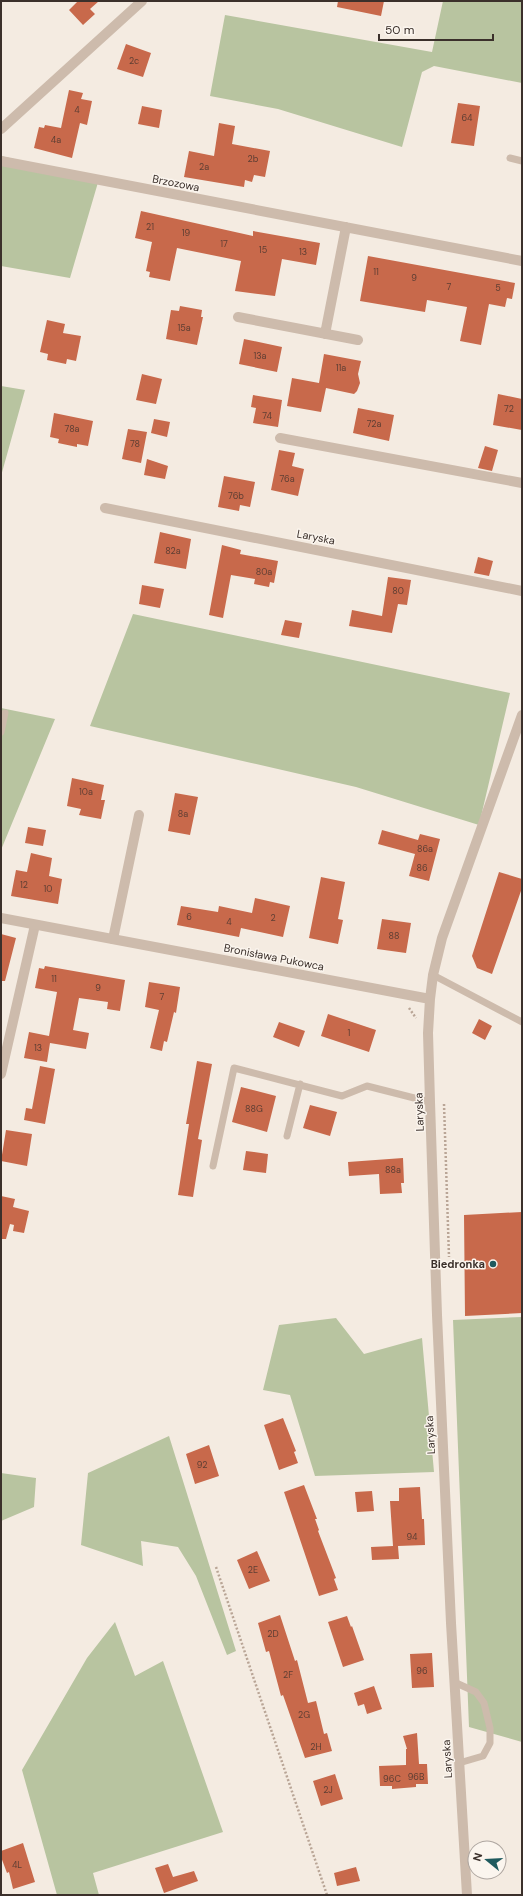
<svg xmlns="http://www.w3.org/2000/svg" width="523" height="1896" font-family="'DM Sans',sans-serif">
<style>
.green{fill:#b8c4a0}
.building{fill:#c8694b}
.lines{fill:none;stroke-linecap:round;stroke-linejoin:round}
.path{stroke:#b9a596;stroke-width:2.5;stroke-dasharray:2 2;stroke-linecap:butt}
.service{stroke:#cdbbac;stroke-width:7}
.minor{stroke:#cdbbac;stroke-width:10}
.tertiary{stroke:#cdbbac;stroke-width:10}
.poi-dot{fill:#1f5a5e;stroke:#fbf5ee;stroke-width:1.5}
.labels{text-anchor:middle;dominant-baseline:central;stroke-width:3;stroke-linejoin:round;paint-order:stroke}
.number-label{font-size:9px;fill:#5e3e33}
.street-label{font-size:11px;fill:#3b302b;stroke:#fbf5ee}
.poi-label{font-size:11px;font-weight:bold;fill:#3b302b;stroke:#fbf5ee;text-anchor:end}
</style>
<rect width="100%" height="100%" fill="#f4ebe1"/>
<path class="green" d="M443,1h79v82l-88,-17 -12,6 -20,75 -124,-38 -68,-13 15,-81 207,37z
M1,156l98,23 -29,99 -69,-12z
M1,386l24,4 -24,86z
M133,614l377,79 -31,132 -123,-38 -266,-61z
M1,708l54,11 -54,131z
M522,1317v425l-53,-15 -16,-407z
M336,1318l28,36 58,-16 12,134 -119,4 -25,-81 -27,-5 16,-65z
M169,1436l67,215 -9,4 -31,-79 -18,-29 -37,-6 2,25 -62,-21 7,-72z
M1,1473l35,5 -2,29 -33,14z
M115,1622l20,54 28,-15 60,171 -130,41 6,22h-42l-35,-125 65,-112z"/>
<path class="building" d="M78,1h21l-9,8 5,5 -12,11 -14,-15z
M338,1h46l-3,15 -44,-9z
M126,44l25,9 -8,24 -26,-8z
M69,90l14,3 -2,6 11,2 -5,24 -7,-2 -8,35 -38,-10 5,-21 5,1 1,-3 16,3z
M458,103l22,3 -6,40 -23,-3z
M142,106l20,4 -3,18 -21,-4z
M219,123l16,3 -3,18 38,7 -5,26 -11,-2 -2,7 -7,-2 -1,7 -60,-10 5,-26 25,5z
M141,211l112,25v-5l67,12 -4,22 -34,-6 -7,37 -40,-5 6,-30 -64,-13 -7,33 -21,-4 1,-5 -4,-1 6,-29 -17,-4z
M368,256l147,27 -3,16 -5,-1 -2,9 -16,-3 -8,41 -21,-4 7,-34 -40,-7 -2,12 -65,-11z
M180,306l22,4 -1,7h2l-6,28 -31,-6 5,-29 8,1z
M47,320l18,4 -2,9 18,3 -5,25 -9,-2 -1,5 -19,-4 1,-6 -8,-2z
M244,339l38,8 -5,25 -38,-8z
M324,354l37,7 -3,13 2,9 -3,8 -3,3 -28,-6 -5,24 -34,-6 5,-28 27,5z
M142,374l20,5 -6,25 -20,-4z
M498,394l24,5v31l-29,-5z
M253,395l29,5 -4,27 -25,-4 3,-15 -5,-1z
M358,408l36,7 -5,26 -36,-8z
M54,413l39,8 -5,25 -11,-2v3l-19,-4 1,-4 -9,-2z
M154,419l16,3 -3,15 -16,-4z
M128,429l19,3 -6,31 -19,-4z
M485,446l13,4 -6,21 -14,-3z
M279,450l16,3 -3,13 12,3 -6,27 -27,-6z
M147,459l21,7 -3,13 -21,-4z
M224,476l31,6 -5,25 -10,-2 -1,6 -21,-4z
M160,532l31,7 -5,30 -32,-6z
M222,545l19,5 -1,4 38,7 -4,22 -4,-1 -1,5 -15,-3 1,-5 -24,-4 -8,43 -14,-3z
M478,557l15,4 -4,15 -15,-3z
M388,577l23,3 -4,25 -9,-1 -6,29 -43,-7 3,-16 30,6z
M142,585l22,4 -4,19 -21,-4z
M285,620l17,3 -3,15 -18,-3z
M72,778l32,7 -3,15h4l-4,19 -22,-4 2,-6 -14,-3z
M175,793l23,4 -8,38 -22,-4z
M28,827l18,3 -3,16 -18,-3z
M382,830l36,10 2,-6 20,5 -11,42 -20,-5 6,-22 -37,-10z
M31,853l21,5 -3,18 13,3 -4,25 -47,-8 5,-26 11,2z
M499,872l23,7v9l-30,86 -15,-6 -5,-12z
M321,877l24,5 -7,37 5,1 -5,24 -29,-6z
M255,898l35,8 -7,31 -42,-9 -2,9 -62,-12 4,-19 37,6 1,-6 33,7z
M382,919l29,4 -5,30 -29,-4z
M1,934l15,4 -11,43h-4z
M45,966l80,14 -5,31 -13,-2 1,-7 -29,-4 -6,32 16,3 -3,16 -36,-6 -3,19 -23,-4 5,-26 20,4 8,-44 -22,-4 4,-20 5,1z
M149,982l31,5 -4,26 -2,-1 -7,30 -3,-1 -2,10 -12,-3 9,-38 -14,-3z
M328,1014l48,16 -7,22 -48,-16z
M479,1019l13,7 -7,14 -13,-7z
M279,1022l26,9 -6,16 -26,-10z
M197,1061l15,3 -14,75 4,1 -9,57 -15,-2 11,-71h-3z
M40,1066l15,3 -10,55 -21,-4 2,-12 6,1z
M241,1087l35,9 -9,36 -35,-10z
M310,1105l27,7 -7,24 -27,-8z
M6,1130l26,4 -5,32 -26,-5z
M246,1151l22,3 -2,19 -23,-3z
M403,1158l1,25h-3l1,10 -22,1 -1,-20 -30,2 -1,-14z
M1,1196l14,3 -2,8 16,4 -5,22 -11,-2 1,-6 -4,-1 -4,15h-5z
M522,1212v101l-57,3 -1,-101z
M283,1418l13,33 -2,1 4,11 -19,7 -15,-45z
M209,1445l10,31 -24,8 -9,-30z
M304,1485l13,34h-2l4,11 -1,1 18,47 -2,1 4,11 -19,6 -35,-104z
M420,1487l2,32h2l1,26 -27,1 1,13 -27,1 -1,-13 22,-1 -3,-45h9v-13z
M372,1491l2,20 -17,1 -2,-20z
M257,1551l13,30 -21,8 -12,-29z
M280,1615l15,46 2,-1 11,43 8,-2 8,33 3,-1 5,18 -27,7 -22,-63 -2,1 -12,-45 -3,1 -8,-29z
M347,1616l4,11 1,-1 12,34 -21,7 -15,-45z
M432,1653l2,34 -22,1 -2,-34z
M374,1686l8,23 -15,5 -3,-10 -6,2 -4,-13z
M417,1733l2,31h8l1,20h-12v3l-24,2v-3h-12l-1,-20 27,-1v-16h1l-4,-13z
M335,1774l8,25 -22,7 -8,-25z
M23,1843l12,39 -22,7 -4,-17 -2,1 -6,-16v-6z
M168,1864l5,13 21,-6 4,10 -34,12 -9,-25z
M356,1867l4,14 -23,5 -3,-13z"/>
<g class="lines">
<path class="path" d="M409,1008l7,10
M444,1104l5,153
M216,1567l111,328"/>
<path class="service" d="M510,158l12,3
M1,732l4,-19
M433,975l89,47
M287,1136l13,-52
M213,1166l21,-98 108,28 25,-10 63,16
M454,1682l22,10 8,11 6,25v15l-7,13 -24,7"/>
<path class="minor" d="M1,129l141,-128
M1,161l521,100
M238,317l120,23
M325,334l21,-107
M280,438l242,45
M105,508l417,83
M113,939l26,-124
M1,1074l34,-149"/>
<path class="tertiary" d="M1,918l429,81
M467,1895l-16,-272 -14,-308 -7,-213 -2,-69 2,-34 3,-24 9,-37 80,-223"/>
</g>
<circle class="poi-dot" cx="493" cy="1264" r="4"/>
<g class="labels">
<g class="number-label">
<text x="134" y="61">2c</text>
<text x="77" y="110">4</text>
<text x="467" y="118">64</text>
<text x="56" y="140">4a</text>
<text x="253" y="159">2b</text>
<text x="204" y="167">2a</text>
<text x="150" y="227">21</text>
<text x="186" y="233">19</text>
<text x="224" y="244">17</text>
<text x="263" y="250">15</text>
<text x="303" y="252">13</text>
<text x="376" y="272">11</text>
<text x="414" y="278">9</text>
<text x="449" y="287">7</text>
<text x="498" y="288">5</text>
<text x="184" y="328">15a</text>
<text x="260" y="356">13a</text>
<text x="341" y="368">11a</text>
<text x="509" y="409">72</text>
<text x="267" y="416">74</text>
<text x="374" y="424">72a</text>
<text x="72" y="429">78a</text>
<text x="135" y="444">78</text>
<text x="287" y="479">76a</text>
<text x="236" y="496">76b</text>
<text x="173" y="551">82a</text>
<text x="264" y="572">80a</text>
<text x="398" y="591">80</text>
<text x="86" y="792">10a</text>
<text x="183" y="814">8a</text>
<text x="425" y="849">86a</text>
<text x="422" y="868">86</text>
<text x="24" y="885">12</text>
<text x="48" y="889">10</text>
<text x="189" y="917">6</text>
<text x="273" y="918">2</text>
<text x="229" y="922">4</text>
<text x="394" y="936">88</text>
<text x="54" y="979">11</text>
<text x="98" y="988">9</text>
<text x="162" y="997">7</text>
<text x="349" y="1033">1</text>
<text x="38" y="1048">13</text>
<text x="254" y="1109">88G</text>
<text x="393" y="1170">88a</text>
<text x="202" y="1465">92</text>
<text x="412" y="1537">94</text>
<text x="253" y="1570">2E</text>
<text x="273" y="1634">2D</text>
<text x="422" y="1671">96</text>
<text x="288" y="1675">2F</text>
<text x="304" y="1715">2G</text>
<text x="316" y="1747">2H</text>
<text x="416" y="1777">96B</text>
<text x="392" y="1779">96C</text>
<text x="328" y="1790">2J</text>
<text x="17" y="1865">4L</text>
</g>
<g class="street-label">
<text transform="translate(176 183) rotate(11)">Brzozowa</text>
<text transform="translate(316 537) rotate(11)">Laryska</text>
<text transform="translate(274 957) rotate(11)">Bronisława Pukowca</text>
<text transform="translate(419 1112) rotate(-92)">Laryska</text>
<text transform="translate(430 1435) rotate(-93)">Laryska</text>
<text transform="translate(447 1759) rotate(-93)">Laryska</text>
</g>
<g class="poi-label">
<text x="485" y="1264">Biedronka</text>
</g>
</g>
<rect width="523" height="1896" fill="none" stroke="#3b302b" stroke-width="4"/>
<g transform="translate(487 1860) rotate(288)"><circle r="19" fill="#fbf5ee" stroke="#aea6a0"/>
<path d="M0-3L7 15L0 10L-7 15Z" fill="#1f5a5e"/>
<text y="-6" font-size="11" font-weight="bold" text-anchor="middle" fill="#3b302b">N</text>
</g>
<path d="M379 34v6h114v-6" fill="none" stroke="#3b302b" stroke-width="2"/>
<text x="385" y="34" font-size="12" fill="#3b302b" stroke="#fbf5ee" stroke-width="3" paint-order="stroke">50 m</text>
</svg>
